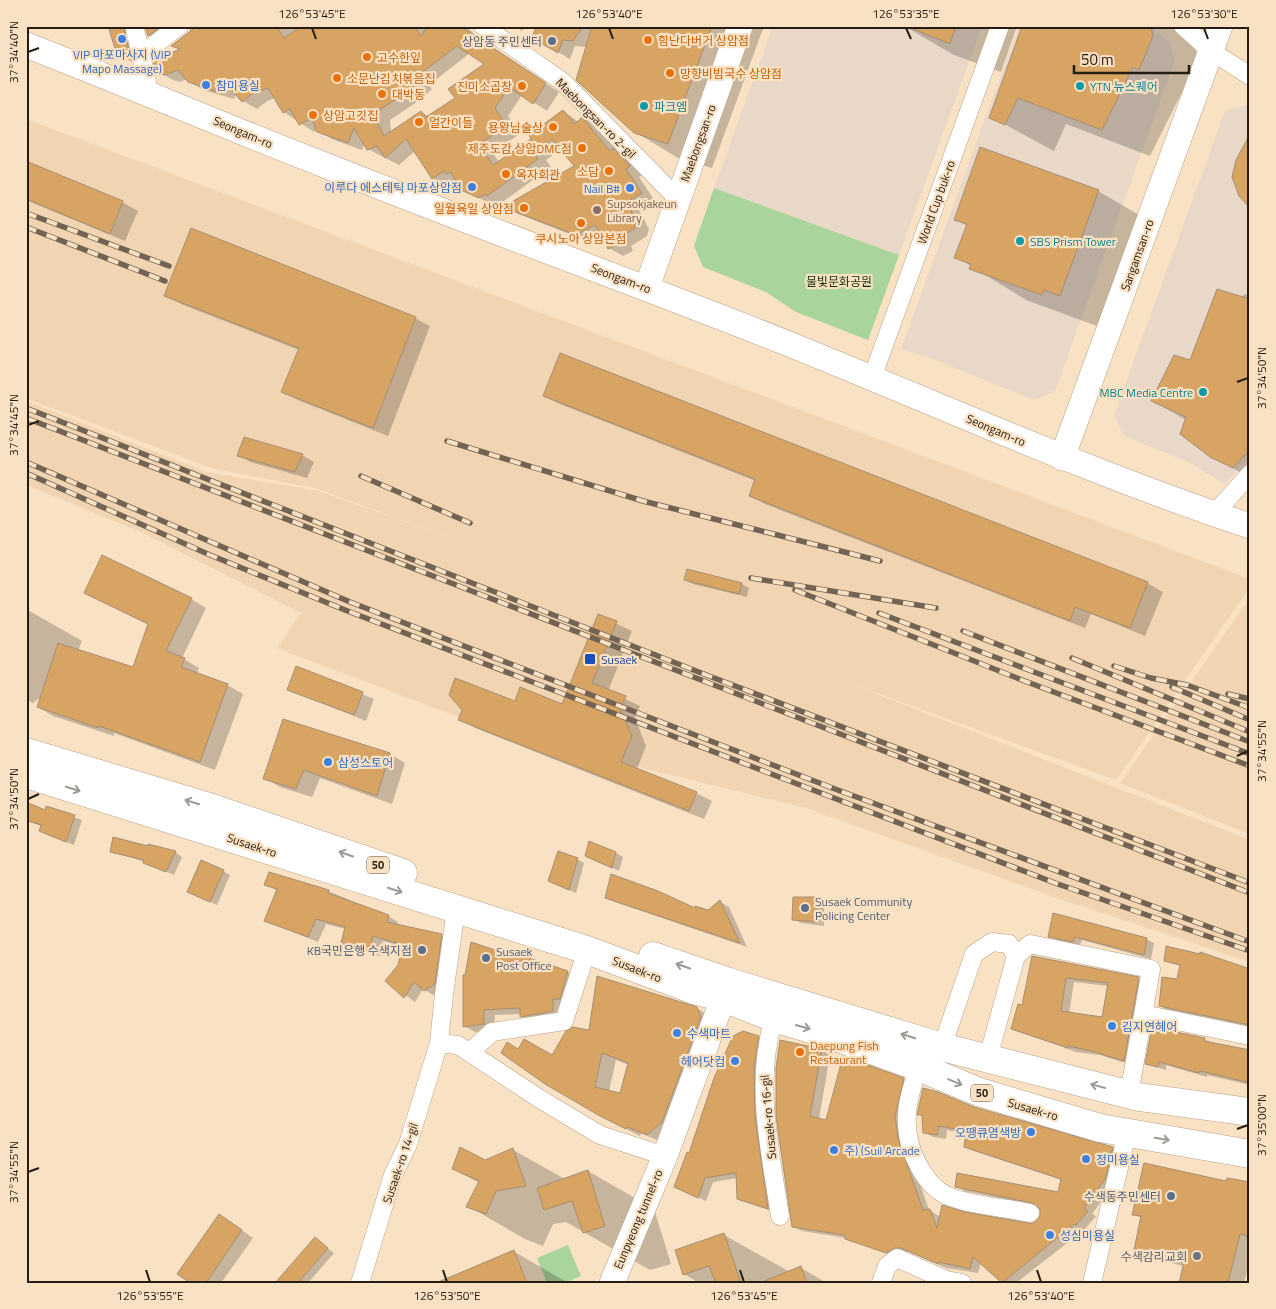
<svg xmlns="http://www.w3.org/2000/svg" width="1276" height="1309" font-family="'Titillium Web','Noto Sans KR',sans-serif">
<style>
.commercial{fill:#e9d8c7}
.built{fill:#f1d4b1}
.green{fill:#a9d49c}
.shadow{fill:#0003;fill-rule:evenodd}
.building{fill:#d8a463;stroke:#a58e73;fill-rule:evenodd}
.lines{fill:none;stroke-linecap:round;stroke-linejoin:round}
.street-casing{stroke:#b8a286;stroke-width:19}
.secondary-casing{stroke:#b8a286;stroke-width:26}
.primary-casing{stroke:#b8a286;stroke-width:29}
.street{stroke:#fff;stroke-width:18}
.secondary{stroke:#fff;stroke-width:25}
.primary{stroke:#fff;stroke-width:28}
.rail-casing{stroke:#726352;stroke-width:5.5}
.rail{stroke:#f9e1c3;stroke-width:4;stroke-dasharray:11;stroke-linecap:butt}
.oneway{stroke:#9d9994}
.ticks{fill:none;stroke:#261d12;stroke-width:2}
.shop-dot{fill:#3f7fe0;stroke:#f9e1c3;stroke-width:2}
.food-dot{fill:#e8710a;stroke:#f9e1c3;stroke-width:2}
.service-dot{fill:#5c6f8a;stroke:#f9e1c3;stroke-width:2}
.culture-dot{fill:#0f9aa8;stroke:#f9e1c3;stroke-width:2}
.education-dot{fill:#8d6e63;stroke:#f9e1c3;stroke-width:2}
.transit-dot{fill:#1a4fb4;stroke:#f9e1c3;stroke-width:2}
.worship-dot{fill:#6b7280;stroke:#f9e1c3;stroke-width:2}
.labels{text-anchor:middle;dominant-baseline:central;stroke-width:4.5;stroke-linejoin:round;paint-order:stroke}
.shield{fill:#f9e1c3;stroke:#655847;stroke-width:1}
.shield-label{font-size:11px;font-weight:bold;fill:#261d12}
.food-label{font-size:12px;fill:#c56008;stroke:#f9e1c3;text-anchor:start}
.service-label{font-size:12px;fill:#4e5e75;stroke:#f9e1c3;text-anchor:end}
.shop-label{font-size:12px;fill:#366cbe;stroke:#f9e1c3;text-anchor:start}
.culture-label{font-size:12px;fill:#0d838f;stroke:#f9e1c3;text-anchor:start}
.street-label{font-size:12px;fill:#261d12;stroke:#f9e1c3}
.education-label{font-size:12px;fill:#785e54;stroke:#f9e1c3;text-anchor:start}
.park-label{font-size:12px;fill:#123306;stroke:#f9e1c3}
.transit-label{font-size:12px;fill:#164399;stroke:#f9e1c3;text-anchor:start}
.worship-label{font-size:12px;fill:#5b616d;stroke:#f9e1c3;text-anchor:end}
.neatline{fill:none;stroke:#261d12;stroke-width:2}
.ticks-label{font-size:12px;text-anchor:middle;fill:#261d12}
</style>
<rect width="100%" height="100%" fill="#f9e1c3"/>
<path class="commercial" d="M773,26h209l-83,229 -185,-67z
M1019,26h132l19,16 5,18 -120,331 -21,9 -106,-43 -27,-8z
M1250,104v353l-25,27 -37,-22 -64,-26 -10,-21 111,-304z"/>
<path class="built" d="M26,119l1224,460v8l-134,193 -273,-99 407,159v122l-190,-63 -254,-91 -303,-74 -226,-86 24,-35 -160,-81 -115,-47v-84l180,71 113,19 165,59 -169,-62 -101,-19 -188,-71z
M1250,598v236l-130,-51z"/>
<path class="green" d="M714,188l185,67 -31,85 -72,-28 -30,-20 -63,-25 -9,-21z
M568,1245l13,31 -16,7h-18l-10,-25z"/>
<path class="shadow" d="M109,26h31l2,34 -10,2 -14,-8z
M146,26h38l-22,17 -13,-7z
M190,26h276l12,12 81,54 -12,19 -25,-16 -14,21 12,18 -28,18 7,10 34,-23 30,-28 16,11 4,-4 13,8 22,26 9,6 16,16 -4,3 16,24 -16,9 10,19 -2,7 -16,10 2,5 -10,5 -14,-8 -7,-12 -12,6 -72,-28 -12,-7 69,-41 -14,-17 -15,11 5,7 -50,36 -2,-1 -6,3 -29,-15 -7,-11 -11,7 -13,-8 -18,-27 -16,14 -31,-16 -4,-6 -2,7 -30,-11 -15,-9 -3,2 -30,-20 -9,-14 -8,3 -10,8 -14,-8 -7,-8 -2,6 -31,-9 -16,-11 -7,3 -7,-2 -14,-8 22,-22 -8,-5 17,-14zM470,53l16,11 -30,35 -27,18 -8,-5 -30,21 -1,-13 31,-21 11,-10 -3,-4z
M515,26h11l-4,5z
M538,26h226l-52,142 -34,-10 -43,-26 -58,-53 9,-32 -11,-1 -5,13 -36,-21z
M904,26h113l-16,46 -47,-17z
M1023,26h147l23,18 8,20 -14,32 -6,-2 -31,62 -84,-32 -12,27 -63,-34z
M26,162l96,40 16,9 -13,30 -99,-41z
M1098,191l55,32 -56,103 -71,-26 -70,-43 11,-31 -11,-7z
M1245,294l5,1v183l-39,-22 -25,-36 -33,-19 37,-39z
M166,295l249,23 15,8 -42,110 -90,-36 -15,-8 16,-42 -118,-46z
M545,396l602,187 16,9 -18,44 -54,-22 -6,14 -320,-124 -15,-9 6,-14 -196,-77z
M239,455h63l12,7 -7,16 -57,-16z
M685,580l57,4 7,4 -2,9 -54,-13z
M85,592l106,7 15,9 -24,50 17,10 -2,6 30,11 16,9 -28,76 -101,-37v3l-61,-20 -15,-9 4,-11 -9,7 -7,-4v-90l56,32 -4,10 56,18 16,-44z
M598,615l34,16 -24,60 32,15 -5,12 11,28 -9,23 59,24 16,8 -8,18 -229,-91 -15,-9 55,-16 48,2z
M297,668l77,31 -8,22 -77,-32z
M283,721l107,33 15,9 -13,41 -72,-26 -8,19 -32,-10 -15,-9z
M26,803l20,8 1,-3 35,12 -8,25 -26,-10 -7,-4 1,-5 -16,-5z
M114,839l61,13 7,5 -8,18 -29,-13 -34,-11z
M616,853l7,4 -4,14 -25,-11z
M577,859l7,4 -8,30 -27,-12z
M223,871l7,4 -13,30 -29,-13z
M265,884l63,7 60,25 10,6 -1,3 44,10 10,6 -7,48 -9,7 -12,-7 -8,13 -29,-21 13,-15 5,-19 -21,-6 -3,15 -27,-8 -10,-6 3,-13 -20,-5 -8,18 -52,-21 12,-30z
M606,897l102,15 12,-10 9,5 18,40 -132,-45z
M816,898l8,4v24l-23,-3 -8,-4z
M1054,914l92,25 8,4 -3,16 -69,-19 -2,5 -23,-5 -7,-4z
M511,956l56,16 11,6 -15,39 -31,5 -11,-6v-2l-26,1 -1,15 -19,2 -11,-6z
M1033,958l105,21 9,4 -15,82 -32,-10 -24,-3 -64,-24 11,-21zM1074,982l34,4 -4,32 -35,-4z
M1166,960l84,9v58l-83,-17 -7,-4 18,-25 3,-15z
M696,1008l14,8 -49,126 -20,-9 -1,3 -25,-13 -96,-73 34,7 37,-25zM616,1060l13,5 -8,29 -12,-3z
M758,1037l8,5 9,170 -37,-13v-21l-25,4 -7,19 -23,-10 7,-36z
M1204,1039l8,4 38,9v33l-43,-10v2l-41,-12v5l-19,-6z
M822,1050l8,5 -11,64 8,2 76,-42 9,5 -6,60 23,66 10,6 1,4 25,-6 69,10 8,-8 -1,-7 -3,-3 -73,-15 -9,-5 103,8 3,-14 -88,-29 -9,-5 2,-12 -20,-4 -1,9 -13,-2 -9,-5 -1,-15 -4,-3 55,-6 138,40 9,5 -7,31 -22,30 4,2 -11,13 -69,54h-13l-22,-20 -3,10 -32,-5 -35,-16h-7l-8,5 -50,-19 -44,-7 -9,-5 -15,-110z
M513,1150l52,29 23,-8 66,38 17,55 -21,6 -84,-48 -13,2 -10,22 -18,-7 -57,-33 11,-23 -26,-15 31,-6z
M1227,1183h23v77l-6,23h-64l4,-17 -34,-8 -15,-9 6,-31 -7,-4z
M230,1222l23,16 -32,45h-29z
M724,1235l66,37 11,-4 26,15h-128l-15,-9z
M315,1239l19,14 -26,30h-22z
M513,1251l55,32h-128z"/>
<path class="building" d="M108,26h16l5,26 -12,3z
M145,26h16l-13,10z
M197,26h79l8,12 18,-12h112l7,10 7,-10h32l86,57 -13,21 -24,-17 -14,21 12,18 -28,18 14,21 38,-26 -2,-4 34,-25 12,14 7,-7 28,34 3,-3 17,18 -4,3 16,24 -15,9 9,19 -2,8 -16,9 2,5 -12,6 -13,-24 -19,10 -73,-28 71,-41 -22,-27 -19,13 5,7 -51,37 -1,-2 -7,4 -16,-7 -13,-19 -4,2 -2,-3 -12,8 -26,-40 -21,19 -8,-12 -10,4 -13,-22 -6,15 -31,-11 -5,-14 -13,7 -9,-16 -7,4 -15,-25 -15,5 -11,9 -18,-20 -4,11 -32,-11 -10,-12 -13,5 -7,-2 -5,-12 27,-12 -9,-3zM457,46l27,18 -36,25 7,9 -29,19 -5,-6 -37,25 -7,-14 -1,-10 31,-20 12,-11 -3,-4z
M536,26h47l-10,15 -10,-1 -5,13 -26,-15z
M592,26h120l-44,118 -34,-11 -58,-53z
M906,26h50l-6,18z
M1022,26h129l2,10 -14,34 -6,-3 -31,63 -84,-32 -13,27 -16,-7z
M1250,134v74l-11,-12 -7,-19 4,-17z
M980,147l119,43 -39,106 -16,-6 -2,5 -73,-26 2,-5 -17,-6 13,-34 -13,-4z
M26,161l97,40 -13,33 -84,-35z
M191,228l225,89 -43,111 -92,-36 18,-44 -135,-52z
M1217,289l33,10v151l-17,18 -23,-11 -30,-23 6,-17 -35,-16 23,-46 16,5z
M560,353l588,229 -18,46 -55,-21 -5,14 -321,-125 6,-17 -212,-83z
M244,437l59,17 -8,18 -58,-16z
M102,555l90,43 -26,53 19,7 -4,9 47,17 -28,78 -101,-36 -1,2 -61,-21 21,-64 75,24 15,-43 -64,-31z
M687,569l55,14 -3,11 -55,-14z
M598,614l19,7 -25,62 34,13 -6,13 12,27 -11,26 76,30 -8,19 -231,-91 4,-10 -13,-15 6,-17 60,23 5,-14 42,17z
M296,666l67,26 -9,23 -67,-25z
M283,719l107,34 -13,43 -73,-26 -8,19 -33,-10z
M26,802l19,8 1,-4 29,9 -9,27 -27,-11 2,-6 -15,-5z
M113,837l35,9v-2l28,7 -10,21 -23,-9 1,-3 -34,-8z
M589,841l27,11 -4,16 -27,-12z
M558,851l20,7 -9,32 -21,-9z
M201,860l23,10 -14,32 -23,-10z
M269,872l60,18 -1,3 61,22 -2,7 55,12 -7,50 -11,7 -10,-9 -10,16 -19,-17 13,-16 5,-20 -30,-9 -3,15 -29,-8 4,-16 -29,-8 -8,18 -44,-16 13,-32 -13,-4z
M611,874l47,17 37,17v-2l13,4 12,-10 20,43 -135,-45z
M793,897h24v25l-25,-2z
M1053,913l94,25 -3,17 -69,-18 -2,5 -25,-5z
M471,942l39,13 1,-3 57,19 -8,28h-7v12l-33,6v-9l-36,2v14l-21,3v-52h2z
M1166,946l34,8v-2l50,17v56l-91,-19 3,-29 15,2 3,-14 -16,-4z
M1032,956l107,21 -15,84 -33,-10 -23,-5v2l-57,-19 7,-25 4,1zM1066,978l42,5 -6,34 -41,-6z
M597,976l100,31 4,10 -39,105 -15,13 -20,-8 -1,2 -26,-13 -55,-32 -44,-31 6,-11 11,7 6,-10 28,16 14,-24 6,-4 17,3zM602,1053l26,10 -8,30 -25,-6z
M1152,1027l53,11 -1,3 46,9v33l-50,-12 -1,2 -40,-11 -1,5 -13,-3z
M743,1031l16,5 -5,30 1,51 13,92 -31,-10 -1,-26 -31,5 -7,20 -24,-11 13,-35 2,1 25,-75 19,-42z
M780,1040l42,9 -12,67 16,4 17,-64 61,22 -9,38 3,22 25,72 7,-1 7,19 5,-23 23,7 63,11h6l6,-7v-7l-8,-6 -77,-16 2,-14 101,19 3,-13 -97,-32 2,-16 -27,-5 -2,9 -14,-2 -1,-18h-5l6,-27 15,4 36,15 139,40 -8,32 -21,29 4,3 -12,14 -2,-1 -72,59 -29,-26 -3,12 -32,-7v2l-37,-16h-6l-9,5 -41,-14 -1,-4 -52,-8 -16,-111v-48z
M460,1147l25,13 28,-12 13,38 -30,5 -10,23 -20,-7 13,-26 -27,-12z
M1144,1163l82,18 1,-3 23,4v55l-10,-3 -12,49h-49l5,-21 -50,-12 7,-34 -9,-1z
M588,1170l17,56 -22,7 -11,-32 -28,9 -7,-22z
M219,1214l23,16 -36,53h-16l-13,-9z
M724,1233l17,50h-25l-7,-17 -26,9 -8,-25z
M315,1237l13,11 -30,35h-23z
M514,1250l13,33h-91z
M801,1266l6,17h-45v-1z"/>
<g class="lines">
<defs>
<path id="street" d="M134,26l7,29
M483,26l80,56 115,117
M1183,26l28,25 39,25
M149,92l-8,-37 38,-29
M872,378l128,-352
M1214,514l36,-40
M1016,956l14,-12 121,25 -22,126
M1143,1014l107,22
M774,1018c-20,64 -4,133 6,198
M439,1043l19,2 82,54 60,36 65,21
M942,1047l32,-93 18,-12 17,2 7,12 -28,102
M470,1052l22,-20 72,-11 23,-71
M919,1067c-7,18 -14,39 -12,59 1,24 17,60 41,70 25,10 55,11 82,17
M360,1283l33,-108 15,-31 31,-101 5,-49 12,-85
M881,1283l6,-17 10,-8 49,22 16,3
M1092,1283l35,-150"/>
<path id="secondary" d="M26,45c101,39 200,82 301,121 153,61 309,117 462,178 153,62 304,130 461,182
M647,287l93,-261
M1062,458l158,-432
M612,1283l53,-127 64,-174"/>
<path id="primary" d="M26,752l186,56 191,65
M26,774l561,176 107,40 30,8 50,20 51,15 94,34 60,25 121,36 150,26
M653,956l76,26 213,65 197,50 111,15"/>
</defs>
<use href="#street" class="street-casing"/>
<use href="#secondary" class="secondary-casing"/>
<use href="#primary" class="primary-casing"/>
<use href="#street" class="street"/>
<use href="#secondary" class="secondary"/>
<use href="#primary" class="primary"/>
<defs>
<path id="rail" d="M26,213l143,53
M26,227l139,54
M26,408l683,268 541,207
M26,418l1224,475
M447,441l196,60 237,60
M26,462l324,140 485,187 415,153
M26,473l184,82 135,55 710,273 195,68
M361,476l109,47
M751,578l185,30
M795,590l227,90 228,86
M879,613l371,141
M963,631l287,111
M1072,658l178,74
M1114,666l37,12 36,7 63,23
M1172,687l78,33
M1228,694l22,5"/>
</defs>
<use href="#rail" class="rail-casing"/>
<use href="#rail" class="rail"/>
</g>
<defs><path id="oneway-shaft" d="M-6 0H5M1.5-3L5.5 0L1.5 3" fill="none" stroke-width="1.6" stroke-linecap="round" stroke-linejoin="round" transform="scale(1.25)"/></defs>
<g class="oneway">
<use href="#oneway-shaft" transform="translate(73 789) rotate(17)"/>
<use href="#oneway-shaft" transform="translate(192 802) rotate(-163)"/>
<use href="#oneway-shaft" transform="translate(346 854) rotate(-161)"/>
<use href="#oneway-shaft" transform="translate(395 890) rotate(18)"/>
<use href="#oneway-shaft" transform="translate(683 966) rotate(-161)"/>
<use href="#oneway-shaft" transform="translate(803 1027) rotate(16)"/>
<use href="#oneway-shaft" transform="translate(908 1036) rotate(-162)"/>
<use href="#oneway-shaft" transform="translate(955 1082) rotate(23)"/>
<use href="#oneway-shaft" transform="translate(1098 1086) rotate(-165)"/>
<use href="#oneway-shaft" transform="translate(1162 1139) rotate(10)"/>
</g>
<path class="ticks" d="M312,28l4,11M609,28l4,11M906,28l5,11M1204,28l4,11M28,52l11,-4M1237,382l11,-4M28,425l11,-4M1237,756l11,-5M28,799l11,-5M1237,1129l11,-4M28,1172l11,-4M146,1270l4,12M443,1270l4,12M740,1270l4,12M1037,1270l4,12"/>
<g class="shop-dot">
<circle cx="122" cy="39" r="5"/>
<circle cx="206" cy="85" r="5"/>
<circle cx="472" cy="187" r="5"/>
<circle cx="630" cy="188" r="5"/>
<circle cx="328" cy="762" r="5"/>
<circle cx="1112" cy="1026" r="5"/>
<circle cx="677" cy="1033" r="5"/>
<circle cx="735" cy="1061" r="5"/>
<circle cx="1031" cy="1132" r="5"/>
<circle cx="834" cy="1150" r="5"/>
<circle cx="1086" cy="1159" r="5"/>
<circle cx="1050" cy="1235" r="5"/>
</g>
<g class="food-dot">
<circle cx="648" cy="40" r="5"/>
<circle cx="367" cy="57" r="5"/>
<circle cx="670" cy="73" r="5"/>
<circle cx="337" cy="78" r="5"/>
<circle cx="522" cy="86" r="5"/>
<circle cx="382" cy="94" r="5"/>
<circle cx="313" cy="115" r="5"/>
<circle cx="419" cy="122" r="5"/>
<circle cx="553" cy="127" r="5"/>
<circle cx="582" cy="148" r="5"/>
<circle cx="609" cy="171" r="5"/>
<circle cx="506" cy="174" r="5"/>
<circle cx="524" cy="208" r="5"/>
<circle cx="581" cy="223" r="5"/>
<circle cx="800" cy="1052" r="5"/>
</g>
<g class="service-dot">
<circle cx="552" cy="41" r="5"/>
<circle cx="805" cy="908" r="5"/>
<circle cx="422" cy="950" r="5"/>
<circle cx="486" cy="958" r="5"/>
<circle cx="1171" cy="1196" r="5"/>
</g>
<g class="culture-dot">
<circle cx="1080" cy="86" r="5"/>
<circle cx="644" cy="106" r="5"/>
<circle cx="1020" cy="241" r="5"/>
<circle cx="1203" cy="392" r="5"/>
</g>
<circle class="education-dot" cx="597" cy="210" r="5"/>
<rect class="transit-dot" x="584" y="653" width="12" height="12" rx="2.5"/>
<circle class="worship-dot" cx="1197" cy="1256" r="5"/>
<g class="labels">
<g class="shield">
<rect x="367" y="856.5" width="22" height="17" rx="4"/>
<rect x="971" y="1084.5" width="22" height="17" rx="4"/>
</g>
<g class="shield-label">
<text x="378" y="865">50</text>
<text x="982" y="1093">50</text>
</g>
<g class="food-label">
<text x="658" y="40">힘난다버거 상암점</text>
<text x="377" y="57">고수한잎</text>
<text x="680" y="73">망향비빔국수 상암점</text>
<text x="347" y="78">소문난김치볶음집</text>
<text x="512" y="86" text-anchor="end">진미소곱창</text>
<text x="392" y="94">대박동</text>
<text x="323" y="115">상암고깃집</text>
<text x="429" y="122">얼간이들</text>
<text x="543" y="127" text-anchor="end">용왕님술상</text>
<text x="572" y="148" text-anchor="end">제주도감 상암DMC점</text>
<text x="599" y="171" text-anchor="end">소담</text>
<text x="516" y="174">옥자회관</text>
<text x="514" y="208" text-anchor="end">일월육일 상암점</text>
<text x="581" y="238" text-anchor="middle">쿠시노아 상암본점</text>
<text x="810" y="1045">Daepung Fish<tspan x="810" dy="14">Restaurant</tspan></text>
</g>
<g class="service-label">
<text x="542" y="41">상암동 주민센터</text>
<text x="815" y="901" text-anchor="start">Susaek Community<tspan x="815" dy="14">Policing Center</tspan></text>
<text x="412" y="950">KB국민은행 수색지점</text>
<text x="496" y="951" text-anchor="start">Susaek<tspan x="496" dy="14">Post Office</tspan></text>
<text x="1161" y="1196">수색동주민센터</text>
</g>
<g class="shop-label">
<text x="122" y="54" text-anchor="middle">VIP 마포마사지 (VIP<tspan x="122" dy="14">Mapo Massage)</tspan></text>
<text x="216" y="85">참미용실</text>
<text x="462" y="187" text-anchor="end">이루다 에스테틱 마포상암점</text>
<text x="620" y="188" text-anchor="end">Nail B#</text>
<text x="338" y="762">삼성스토어</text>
<text x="1122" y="1026">김지연헤어</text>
<text x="687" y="1033">수색마트</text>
<text x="725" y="1061" text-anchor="end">헤어닷컴</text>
<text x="1021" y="1132" text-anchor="end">오땡큐염색방</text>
<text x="844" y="1150">주) (Suil Arcade</text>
<text x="1096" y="1159">정미용실</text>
<text x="1060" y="1235">성심미용실</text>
</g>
<g class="culture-label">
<text x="1090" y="86">YTN 뉴스퀘어</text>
<text x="654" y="106">파크엠</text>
<text x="1030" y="241">SBS Prism Tower</text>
<text x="1193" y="392" text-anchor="end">MBC Media Centre</text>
</g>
<g class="street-label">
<text transform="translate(596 118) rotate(45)">Maebongsan-ro 2-gil</text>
<text transform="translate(243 132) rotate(23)">Seongam-ro</text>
<text transform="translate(698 143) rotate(-70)">Maebongsan-ro</text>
<text transform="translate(936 202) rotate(-70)">World Cup buk-ro</text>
<text transform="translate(1137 255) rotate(-70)">Sangamsan-ro</text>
<text transform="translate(621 278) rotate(21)">Seongam-ro</text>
<text transform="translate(996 430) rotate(23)">Seongam-ro</text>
<text transform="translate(252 845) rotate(18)">Susaek-ro</text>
<text transform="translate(637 969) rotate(21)">Susaek-ro</text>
<text transform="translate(1033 1109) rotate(16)">Susaek-ro</text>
<text transform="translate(768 1117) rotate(-95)">Susaek-ro 16-gil</text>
<text transform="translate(400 1163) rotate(-71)">Susaek-ro 14-gil</text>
<text transform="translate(638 1219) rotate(-67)">Eunpyeong tunnel-ro</text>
</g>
<g class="education-label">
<text x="607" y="203">Supsokjakeun<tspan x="607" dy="14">Library</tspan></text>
</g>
<g class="park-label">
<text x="839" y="281">물빛문화공원</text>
</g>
<g class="transit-label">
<text x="601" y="659">Susaek</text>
</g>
<g class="worship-label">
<text x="1187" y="1256">수색감리교회</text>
</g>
</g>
<rect width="1276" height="1309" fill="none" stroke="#f9e1c3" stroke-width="55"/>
<path d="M1074 65v8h115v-8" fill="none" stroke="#261d12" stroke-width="2.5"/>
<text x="1081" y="65" font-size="15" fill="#261d12" stroke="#f9e1c3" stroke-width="4" paint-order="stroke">50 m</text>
<rect x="28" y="28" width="1220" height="1254" class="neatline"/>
<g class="ticks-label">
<text x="312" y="18">126°53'45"E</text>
<text x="609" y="18">126°53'40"E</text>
<text x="906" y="18">126°53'35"E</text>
<text x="1204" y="18">126°53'30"E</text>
<text transform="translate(14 52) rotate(-90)" y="4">37°34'40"N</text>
<text transform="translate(1262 378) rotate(-90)" y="4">37°34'50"N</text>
<text transform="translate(14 425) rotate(-90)" y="4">37°34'45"N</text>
<text transform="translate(1262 751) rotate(-90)" y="4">37°34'55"N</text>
<text transform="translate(14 799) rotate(-90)" y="4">37°34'50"N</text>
<text transform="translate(1262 1125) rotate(-90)" y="4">37°35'00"N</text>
<text transform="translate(14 1172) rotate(-90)" y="4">37°34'55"N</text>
<text x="150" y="1300">126°53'55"E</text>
<text x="447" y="1300">126°53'50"E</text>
<text x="744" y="1300">126°53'45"E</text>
<text x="1041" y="1300">126°53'40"E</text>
</g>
</svg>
